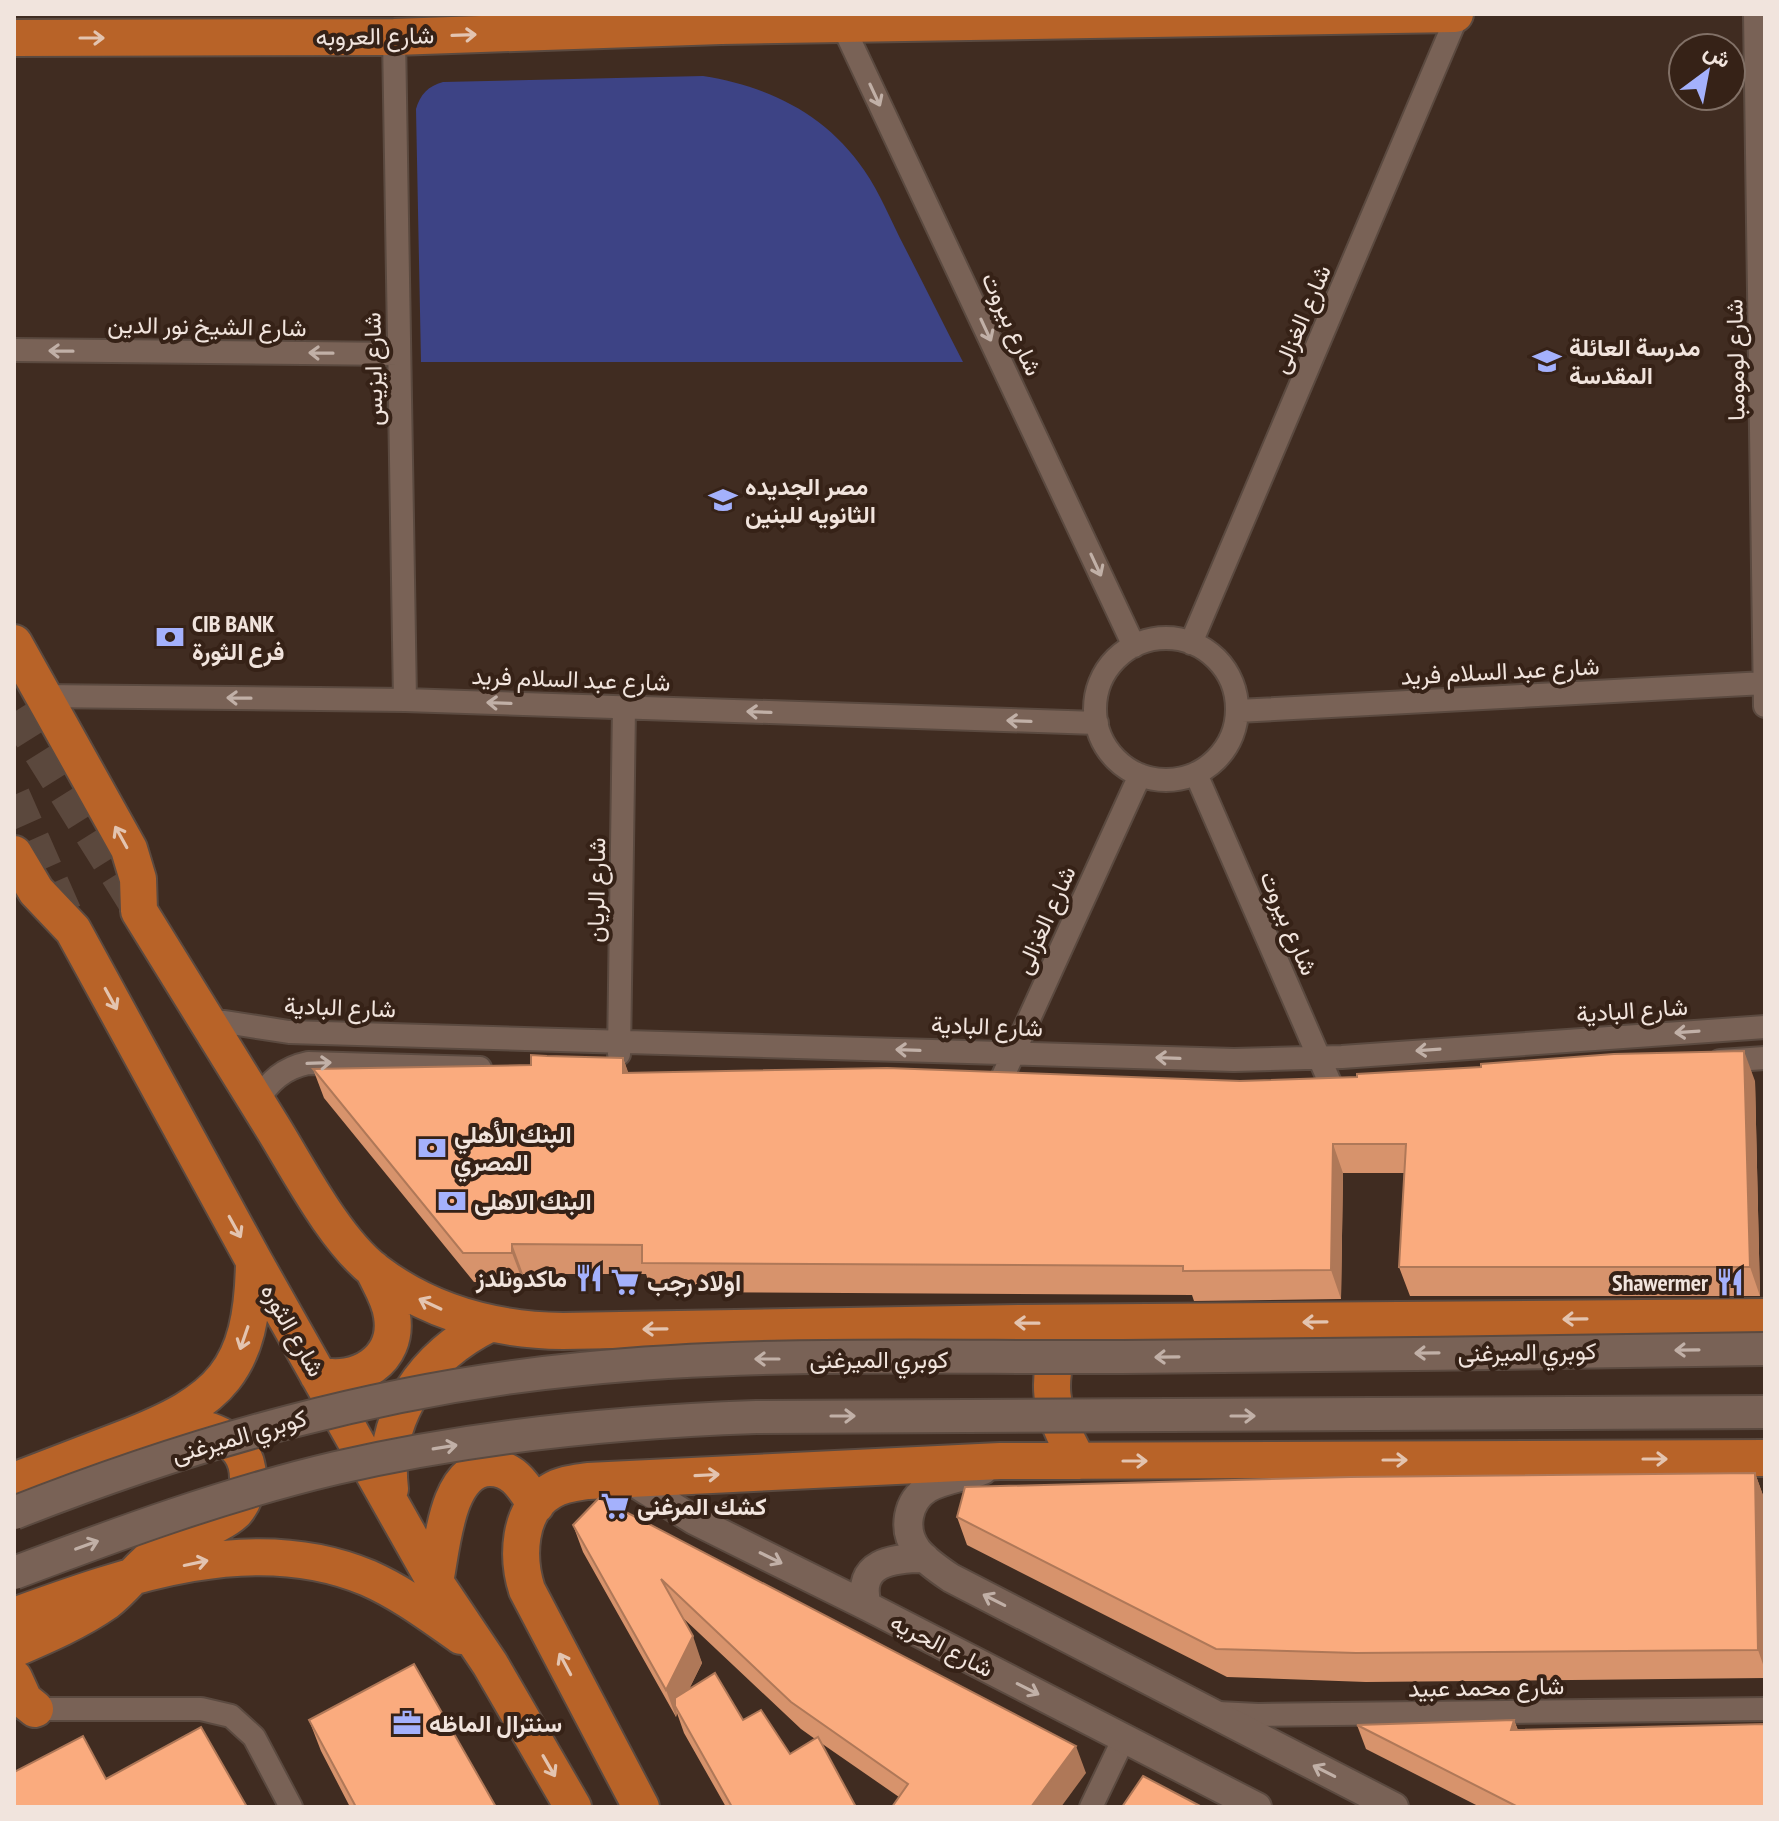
<svg xmlns="http://www.w3.org/2000/svg" width="1779" height="1821" font-family="'PT Sans Narrow',Vazirmatn,sans-serif">
<style>
.grass{fill:#3d4385}
.lines{fill:none;stroke-linecap:round;stroke-linejoin:round}
.secondary-tunnel{stroke:#5b483d;stroke-width:32;stroke-dasharray:32 16;stroke-linecap:butt}
.minor-casing{stroke:#5b4a40;stroke-width:26}
.tertiary-casing{stroke:#5b4a40;stroke-width:32}
.trunk-casing{stroke:#5b4a40;stroke-width:40}
.minor{stroke:#796256;stroke-width:22}
.tertiary{stroke:#796256;stroke-width:28}
.trunk{stroke:#b86328;stroke-width:36}
.secondary-bridge-casing{stroke:#5b4a40;stroke-width:36;stroke-linecap:butt}
.secondary-bridge{stroke:#796256;stroke-width:32}
.wall{fill:#d7936c;fill-rule:evenodd}
.shaded-wall{fill:#af7858}
.building{fill:#faab7e;stroke:#af7858;stroke-width:2}
.oneway{stroke:#e3c4b0}
.oneway2{stroke:#c1b0a7}
.labels{text-anchor:middle;dominant-baseline:central;stroke-width:8;stroke-linejoin:round;paint-order:stroke}
.street-label{font-size:24px;fill:#f1e4dd;stroke:#362217}
.poi-label{font-size:24px;font-weight:bold;fill:#f1e4dd;stroke:#362217;text-anchor:start}
</style>
<rect width="100%" height="100%" fill="#402c21"/>
<path class="grass" d="M703,76c65,10 123,38 161,94 16,23 27,51 40,76 20,39 39,77 59,116h-542l-5,-253c4,-14 12,-23 27,-27z"/>
<g class="lines">
<path class="secondary-tunnel" d="M14,712l125,199
M14,795l55,125"/>
<defs>
<path id="minor" d="M1755,14l10,692
M842,24l292,622
M394,37l11,663
M14,350l385,4
M1095 709a71 71 0 1 1 142 0a71 71 0 1 1-142 0Z
M1191,643l267,-629
M42,696l363,4 692,23
M1237,711l528,-28
M1196,774l138,318
M207,1022h18l64,10 945,28 108,-3 423,-30
M619,1054l5,-347
M1720,1061l45,-3
M998,1087l142,-312
M257,1102c12,-21 27,-34 51,-39l172,5
M24,1709h177l30,7 23,21 37,70
M1218,1713l40,2 507,-6
M1091,1807l33,-69"/>
<path id="tertiary" d="M983,1470c-17,7 -39,9 -55,18 -21,13 -26,42 -11,62 9,11 22,20 34,28l443,229
M630,1480l64,40 173,86 390,201
M867,1606c-12,-44 26,-48 58,-48"/>
<path id="trunk" d="M14,38l380,-1 327,-11 734,-12
M14,643l115,206 9,30 1,32c45,72 89,145 134,217 27,44 62,112 102,143 55,42 120,59 188,60l458,-8 744,-6
M14,854l22,37 37,39 181,331 181,321 55,82 83,143
M1066,1326c-23,58 -17,82 12,135
M318,1375c39,10 81,-15 74,-59 -2,-17 -12,-32 -19,-47
M14,1481c36,-14 73,-28 109,-42 98,-38 129,-68 131,-176
M390,1489c-9,-73 36,-134 99,-165
M435,1582c7,-33 11,-114 55,-114 24,0 34,19 46,37
M14,1616c111,-40 239,-87 354,-38 34,15 63,37 93,58
M14,1649c30,-13 65,-28 92,-47 20,-15 33,-36 53,-50 22,-16 58,-23 76,-40 8,-9 13,-22 13,-34 0,-44 -47,-51 -81,-56
M14,1678l10,22 11,9
M641,1807l-114,-217c-10,-31 -10,-80 24,-99 11,-7 24,-8 37,-10l412,-20 765,-3"/>
</defs>
<use href="#minor" class="minor-casing"/>
<use href="#tertiary" class="tertiary-casing"/>
<use href="#trunk" class="trunk-casing"/>
<use href="#minor" class="minor"/>
<use href="#tertiary" class="tertiary"/>
<use href="#trunk" class="trunk"/>
<defs>
<path id="secondary-bridge" d="M14,1513c183,-72 370,-125 567,-144 180,-18 363,-11 543,-12 214,-1 427,-5 641,-8
M14,1573c106,-40 212,-79 322,-105 138,-32 279,-46 420,-51l1009,-5"/>
</defs>
<use href="#secondary-bridge" class="secondary-bridge-casing"/>
<use href="#secondary-bridge" class="secondary-bridge"/>
</g>
<path class="wall" d="M623,1058l5,15 612,8h515l5,215h-350l-11,-29 5,-94h-61l-2,126 -147,2 -2,-6 -540,-3 -6,-18h-123v8h-49l-150,-184 -11,-29 218,-4z
M1755,1473l10,28v177l-399,4 -139,-5 -260,-132 -10,-28z
M573,1525l513,248 -187,24 -78,-54 35,64h-130l-42,-74 -7,-20 -1,4 -93,-165zM682,1617l119,112 14,10 -25,15 -47,-34 -54,-31 13,-26z
M309,1720l187,87h-146l-29,-56z
M1514,1720l4,10 247,77h-285l-114,-58 -9,-24z"/>
<path class="shaded-wall" d="M1744,1051l11,30 5,215 -10,-29z
M623,1058l11,30 -11,-15z
M1333,1144l10,29 -2,126 -10,-29z
M512,1244l11,30v8l-11,-29z
M1755,1473l10,28v169l-7,-20z
M693,1636l9,27 -24,49 -3,-6 2,7 -1,4 -10,-27z
M1514,1720l9,25 -12,-15z
M1076,1746l10,27 -25,34h-30z"/>
<path class="building" d="M1744,1051l6,216h-351l7,-123h-73l-2,126 -148,1v-5l-541,-3v-18l-130,-1v9h-49l-150,-184 218,-4v-10l16,1 76,2v15l264,-5 353,13 117,-4v-3l124,-7v-3l133,-10z
M1755,1473l3,177 -402,3 -140,-4 -259,-132 8,-30 385,-10z
M599,1498l477,248 -45,61h-139l16,-23 -117,-82 -130,-123 32,57 -27,54 -93,-165z
M414,1664l82,143h-140l-47,-87z
M715,1673l28,47 18,-10 29,44 28,-17 38,70h-124l-57,-101v-8z
M1514,1720l-3,10 254,-6v83h-247l-161,-82z
M201,1727l46,80h-233v-35l69,-36 23,43z
M1143,1776l59,31h-80z"/>
<defs><path id="oneway-shaft" d="M-6 0H5M1.5-3L5.5 0L1.5 3" fill="none" stroke-width="1.6" stroke-linecap="round" stroke-linejoin="round" transform="scale(2)"/></defs>
<g class="oneway">
<use href="#oneway-shaft" transform="translate(464 35) rotate(-2)"/>
<use href="#oneway-shaft" transform="translate(92 38)"/>
<use href="#oneway-shaft" transform="translate(121 837) rotate(-119)"/>
<use href="#oneway-shaft" transform="translate(111 999) rotate(61)"/>
<use href="#oneway-shaft" transform="translate(235 1227) rotate(61)"/>
<use href="#oneway-shaft" transform="translate(430 1304) rotate(-155)"/>
<use href="#oneway-shaft" transform="translate(1575 1319) rotate(179)"/>
<use href="#oneway-shaft" transform="translate(1315 1322) rotate(179)"/>
<use href="#oneway-shaft" transform="translate(1027 1323) rotate(-179)"/>
<use href="#oneway-shaft" transform="translate(655 1329) rotate(179)"/>
<use href="#oneway-shaft" transform="translate(244 1338) rotate(109)"/>
<use href="#oneway-shaft" transform="translate(1655 1459)"/>
<use href="#oneway-shaft" transform="translate(1395 1460)"/>
<use href="#oneway-shaft" transform="translate(1135 1461)"/>
<use href="#oneway-shaft" transform="translate(707 1475) rotate(-3)"/>
<use href="#oneway-shaft" transform="translate(196 1563) rotate(-12)"/>
<use href="#oneway-shaft" transform="translate(565 1664) rotate(-118)"/>
<use href="#oneway-shaft" transform="translate(549 1766) rotate(60)"/>
</g>
<g class="oneway2">
<use href="#oneway-shaft" transform="translate(875 95) rotate(65)"/>
<use href="#oneway-shaft" transform="translate(986 330) rotate(65)"/>
<use href="#oneway-shaft" transform="translate(61 351) rotate(-179)"/>
<use href="#oneway-shaft" transform="translate(321 353) rotate(-179)"/>
<use href="#oneway-shaft" transform="translate(1096 565) rotate(65)"/>
<use href="#oneway-shaft" transform="translate(239 698) rotate(-179)"/>
<use href="#oneway-shaft" transform="translate(499 703) rotate(-178)"/>
<use href="#oneway-shaft" transform="translate(759 712) rotate(-178)"/>
<use href="#oneway-shaft" transform="translate(1019 721) rotate(-178)"/>
<use href="#oneway-shaft" transform="translate(1687 1032) rotate(176)"/>
<use href="#oneway-shaft" transform="translate(908 1050) rotate(-178)"/>
<use href="#oneway-shaft" transform="translate(1428 1050) rotate(176)"/>
<use href="#oneway-shaft" transform="translate(1168 1058) rotate(-178)"/>
<use href="#oneway-shaft" transform="translate(319 1063) rotate(-2)"/>
<use href="#oneway-shaft" transform="translate(1687 1350) rotate(179)"/>
<use href="#oneway-shaft" transform="translate(1427 1353) rotate(179)"/>
<use href="#oneway-shaft" transform="translate(1167 1357) rotate(179)"/>
<use href="#oneway-shaft" transform="translate(767 1359) rotate(180)"/>
<use href="#oneway-shaft" transform="translate(843 1416)"/>
<use href="#oneway-shaft" transform="translate(1243 1416)"/>
<use href="#oneway-shaft" transform="translate(445 1447) rotate(-9)"/>
<use href="#oneway-shaft" transform="translate(87 1545) rotate(-20)"/>
<use href="#oneway-shaft" transform="translate(771 1558) rotate(26)"/>
<use href="#oneway-shaft" transform="translate(994 1600) rotate(-153)"/>
<use href="#oneway-shaft" transform="translate(1028 1689) rotate(27)"/>
<use href="#oneway-shaft" transform="translate(1324 1771) rotate(-153)"/>
</g>
<defs>
<symbol id="school-bare" viewBox="-9 -9 18 18"><path d="M0-5L7-2L0 1L-7-2ZM-4 1L0 2.5L4 1V4Q0 6-4 4Z" fill="#a4b1fc" stroke="#362217" stroke-width="2.5" paint-order="stroke"/></symbol>
<symbol id="bank-bare" viewBox="-9 -9 18 18"><path d="M-6-4H6V4H-6ZM0-2.3a2.3 2.3 0 1 0 0 4.6a2.3 2.3 0 1 0 0-4.6Z" fill="#a4b1fc" stroke="#362217" stroke-width="2.5" paint-order="stroke"/></symbol>
<symbol id="restaurant-bare" viewBox="-9 -9 18 18"><path d="M-5-6h1v4h1v-4h1v4h1v-4h1v5L-1.5 .5V6h-2V.5L-5-1ZM5-6V6H3V1.5H1.5Q1.5-4 5-6Z" fill="#a4b1fc" stroke="#362217" stroke-width="2.5" paint-order="stroke"/></symbol>
<symbol id="supermarket-bare" viewBox="-9 -9 18 18"><path d="M-6-5.5h2.5l.6 2H6L4.5 2H-2.5L-4.4-4H-6ZM-1.5 3.2a1.3 1.3 0 1 0 .1 0ZM3 3.2a1.3 1.3 0 1 0 .1 0Z" fill="#a4b1fc" stroke="#362217" stroke-width="2.5" paint-order="stroke"/></symbol>
<symbol id="office-bare" viewBox="-9 -9 18 18"><path d="M-6-3h4V-5.5h4V-3h4V5H-6ZM-1-4.5V-3h2v-1.5ZM-6 0V1H6V0Z" fill="#a4b1fc" stroke="#362217" stroke-width="2.5" paint-order="stroke"/></symbol>
</defs>
<g fill-rule="evenodd">
<use href="#school-bare" x="1527" y="341" width="40" height="40"/>
<use href="#school-bare" x="703" y="480" width="40" height="40"/>
<use href="#bank-bare" x="150" y="617" width="40" height="40"/>
<use href="#bank-bare" x="412" y="1128" width="40" height="40"/>
<use href="#bank-bare" x="432" y="1181" width="40" height="40"/>
<use href="#restaurant-bare" x="569" y="1258" width="40" height="40"/>
<use href="#supermarket-bare" x="605" y="1262" width="40" height="40"/>
<use href="#restaurant-bare" x="1710" y="1262" width="40" height="40"/>
<use href="#supermarket-bare" x="595" y="1486" width="40" height="40"/>
<use href="#office-bare" x="387" y="1703" width="40" height="40"/>
</g>
<g class="labels">
<g class="street-label">
<text transform="translate(375 36) rotate(-1)">شارع العروبه</text>
<text transform="translate(1301 319) rotate(-67)">شارع الغزالى</text>
<text transform="translate(1012 324) rotate(65)">شارع بيروت</text>
<text transform="translate(207 326) rotate(1)">شارع الشيخ نور الدين</text>
<text transform="translate(1735 360) rotate(-91)">شارع لومومبا</text>
<text transform="translate(373 369) rotate(-91)">شارع ايزيس</text>
<text transform="translate(1500 671) rotate(-3)">شارع عبد السلام فريد</text>
<text transform="translate(571 679) rotate(2)">شارع عبد السلام فريد</text>
<text transform="translate(596 890) rotate(-89)">شارع الريان</text>
<text transform="translate(1045 920) rotate(-66)">شارع الغزالى</text>
<text transform="translate(1289 923) rotate(67)">شارع بيروت</text>
<text transform="translate(340 1007) rotate(2)">شارع البادية</text>
<text transform="translate(1632 1010) rotate(-4)">شارع البادية</text>
<text transform="translate(987 1026) rotate(2)">شارع البادية</text>
<text transform="translate(293 1330) rotate(60)">شارع الثوره</text>
<text transform="translate(1527 1352) rotate(-1)">كوبري الميرغنى</text>
<text x="879" y="1359">كوبري الميرغنى</text>
<text transform="translate(239 1436) rotate(-16)">كوبري الميرغنى</text>
<text transform="translate(942 1645) rotate(27)">شارع الحريه</text>
<text transform="translate(1486 1687) rotate(-1)">شارع محمد عبيد</text>
</g>
<g class="poi-label">
<text x="1569" y="347">مدرسة العائلة<tspan x="1569" dy="28">المقدسة</tspan></text>
<text x="745" y="486">مصر الجديده<tspan x="745" dy="28">الثانويه للبنين</tspan></text>
<text x="192" y="623">CIB BANK<tspan x="192" dy="28">فرع الثورة</tspan></text>
<text x="454" y="1134">البنك الأهلي<tspan x="454" dy="28">المصري</tspan></text>
<text x="474" y="1201">البنك الاهلى</text>
<text x="567" y="1278" text-anchor="end">ماكدونلدز</text>
<text x="647" y="1282">اولاد رجب</text>
<text x="1708" y="1282" text-anchor="end">Shawermer</text>
<text x="637" y="1506">كشك المرغنى</text>
<text x="429" y="1723">سنترال الماظه</text>
</g>
</g>
<rect width="1779" height="1821" fill="none" stroke="#f1e4dd" stroke-width="32"/>
<g transform="translate(1707 72) rotate(32)"><circle r="38" fill="#362217" stroke="#817066" stroke-width="2"/>
<path d="M0-6L14 30L0 20L-14 30Z" fill="#a4b1fc"/>
<text y="-12" font-size="22" font-weight="bold" text-anchor="middle" fill="#f1e4dd">ش</text>
</g>
</svg>
